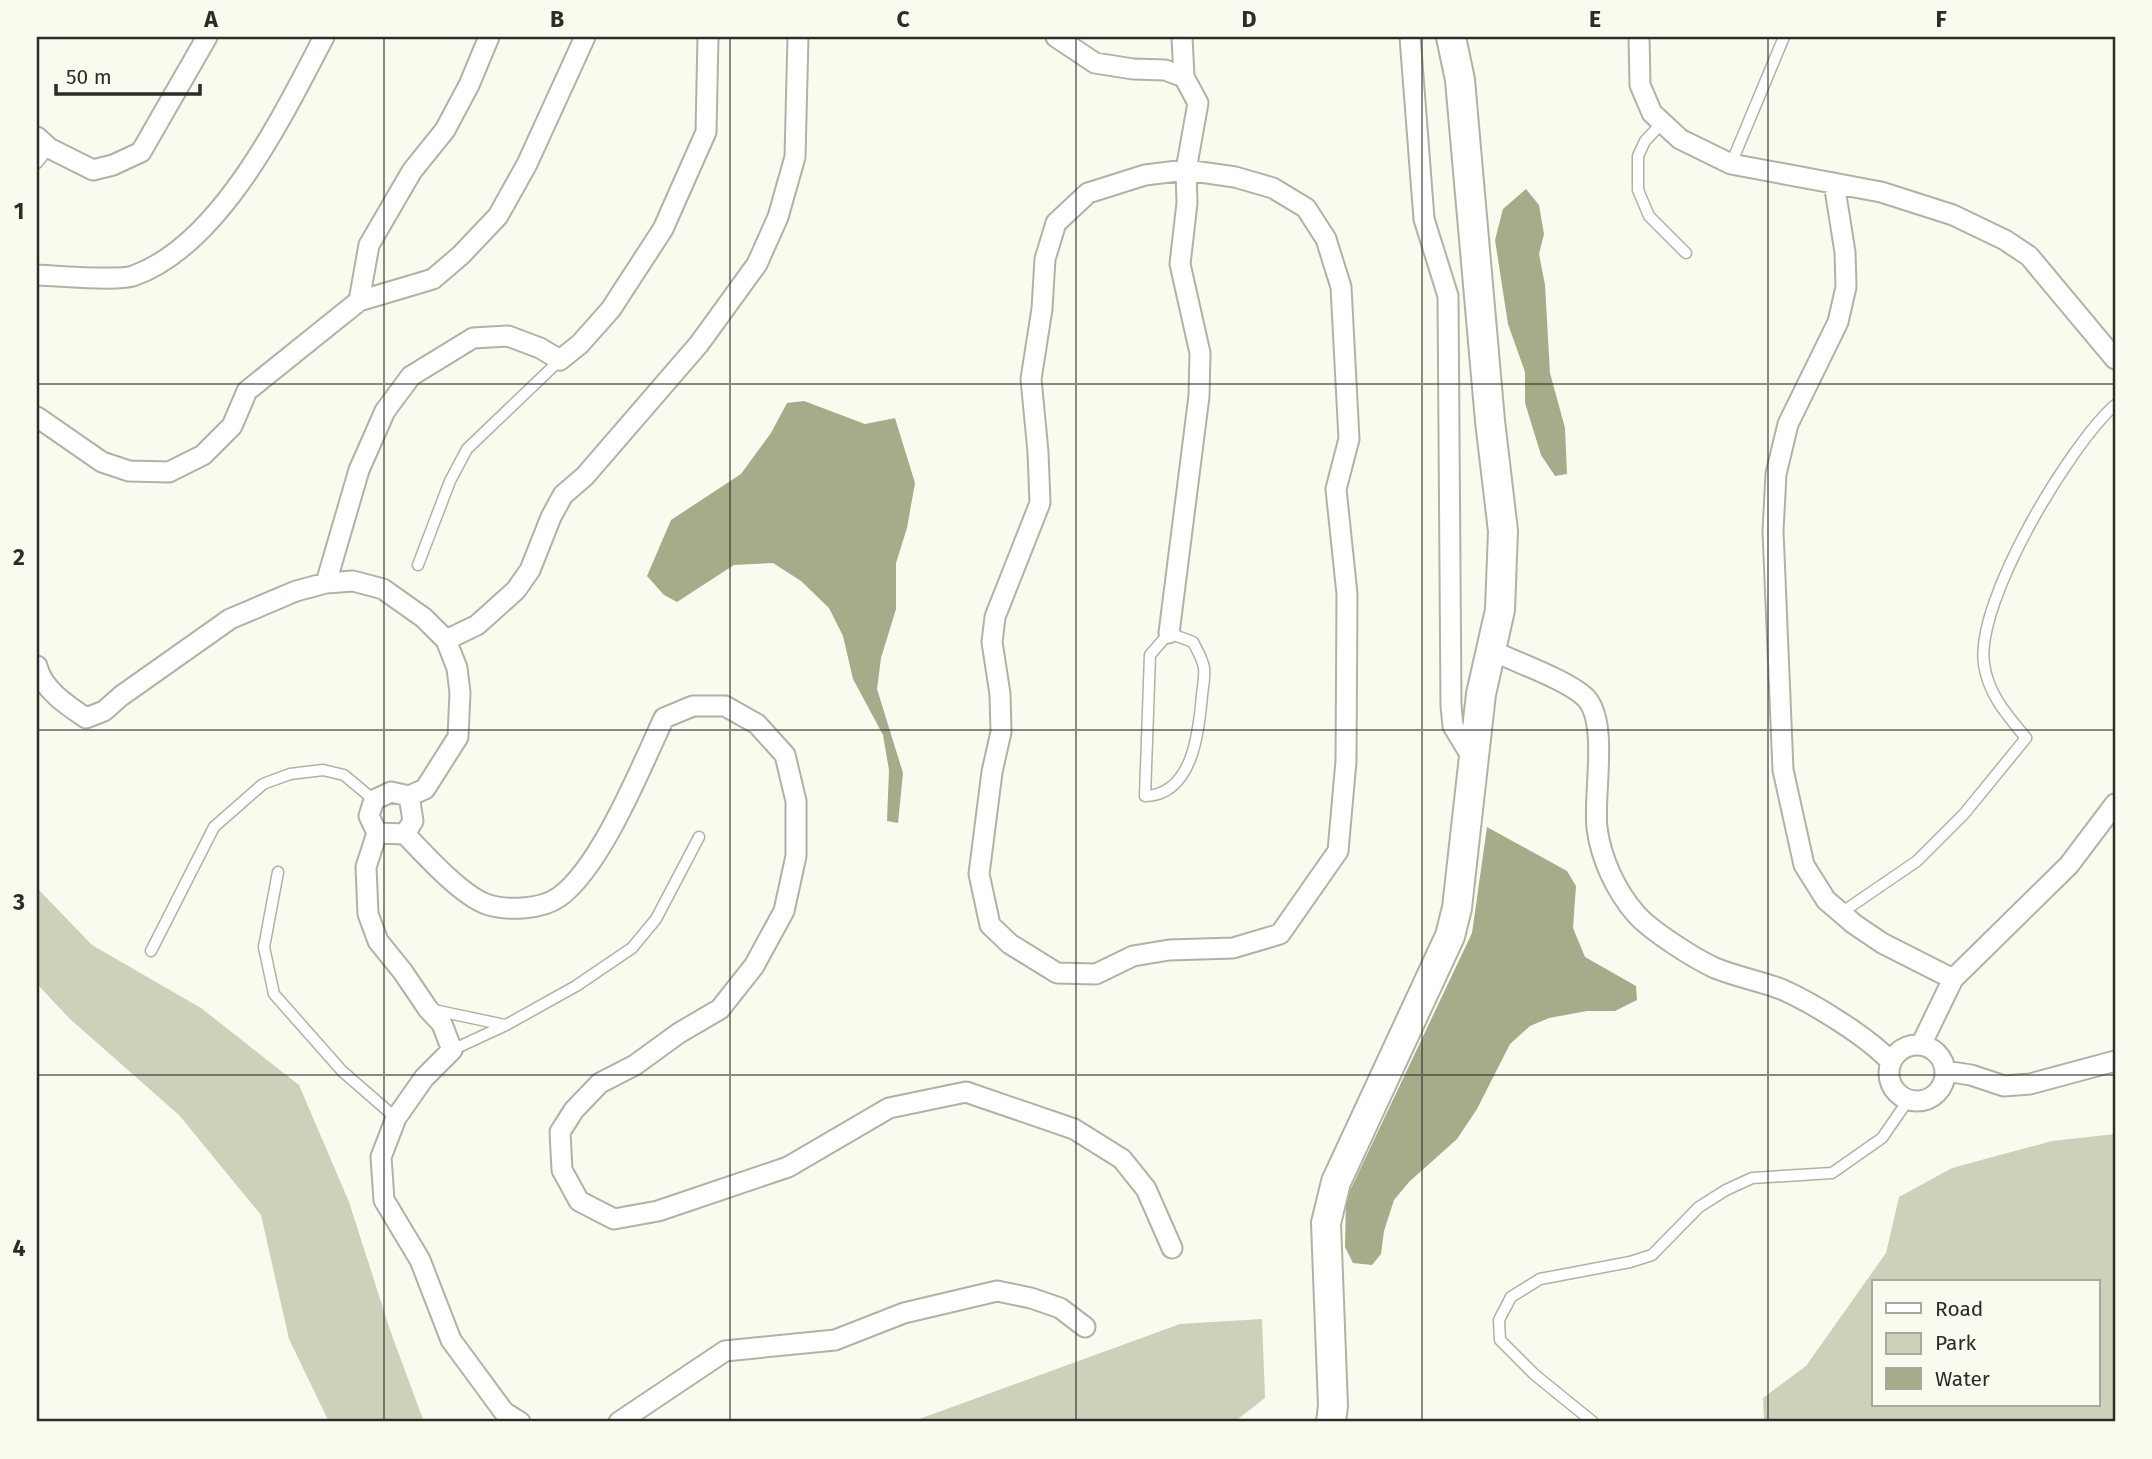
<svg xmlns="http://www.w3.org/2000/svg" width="2152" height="1459" font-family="'Fira Sans',sans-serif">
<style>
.green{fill:#ced0ba;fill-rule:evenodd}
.water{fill:#a8ab89}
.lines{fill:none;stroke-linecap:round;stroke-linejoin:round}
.lane-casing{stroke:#b1b2a6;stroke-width:13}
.street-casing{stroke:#b1b2a6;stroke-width:23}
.secondary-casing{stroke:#b1b2a6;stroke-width:32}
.lane{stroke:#fff;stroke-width:10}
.street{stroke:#fff;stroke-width:19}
.secondary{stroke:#fff;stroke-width:28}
.grid{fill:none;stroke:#2c2c28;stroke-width:2;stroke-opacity:0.55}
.neatline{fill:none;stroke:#2c2c28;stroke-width:2.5}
.grid-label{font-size:23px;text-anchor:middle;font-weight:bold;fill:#2c2c28}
</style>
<rect width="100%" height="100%" fill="#f9fbee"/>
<path class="green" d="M37,888l55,57 109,63 98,77 50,117 41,128 34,92h-95l-40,-83 -28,-124 -82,-100 -109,-96 -33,-35z
M2115,1134v288h-351l-1,-24 43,-32 80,-113 13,-56 53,-29 100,-27zM1874,1282h224v123h-224z
M1262,1319l3,79 -31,24h-323l269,-98z"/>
<path class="water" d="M1526,189l13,16 5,29 -5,20 6,31 5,88 15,55 2,46 -12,2 -14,-21 -16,-52v-31l-17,-48 -13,-84 8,-31z
M804,401l61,23 30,-6 20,65 -8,45 -11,35v46l-15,49 -4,31 26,84 -5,50 -11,-2 2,-51 -6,-35 -30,-56 -10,-43 -14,-28 -28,-27 -28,-18 -39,2 -57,37 -13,-7 -17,-19 24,-56 70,-46 30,-41 16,-30z
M1487,827l80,44 9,15 -3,42 12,29 51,29 1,14 -22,11h-28l-38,7 -19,8 -20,18 -33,65 -20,30 -48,43 -15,18 -10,31 -3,23 -9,11 -19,-2 -8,-16 1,-48 126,-266z"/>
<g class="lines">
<defs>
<path id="lane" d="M1662,123l-17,18 -7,15v34l11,26 37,37
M37,163l12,-15
M1731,164l53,-127
M418,565l32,-84 17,-32 93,-89
M1169,633l24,9c4,8 10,18 11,26 1,8 -1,19 -2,27 -3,36 -9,100 -57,101l5,-141z
M278,872l-14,75 10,47 68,77 54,47
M1841,913l76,-52 47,-47 62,-76c-19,-23 -38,-44 -42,-74 -9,-62 85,-218 131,-259
M151,951l63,-124 49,-43 27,-10 33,-4 21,5 30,25
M434,1010l71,15
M452,1050l54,-25 70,-39 56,-38 24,-29 43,-82
M1593,1422l-58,-47 -35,-35 -1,-20 12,-23 29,-18 90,-17 22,-7 47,-48 27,-17 26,-12 80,-5 50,-35 27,-39"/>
<path id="street" d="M1056,37l39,26 38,6 32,1 19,7 14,26 -12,67 1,33 -7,61 20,89 -1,43 -30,237
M1182,37l2,40
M1410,37l14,182 24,77 3,410 2,20 20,33
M1639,37l1,48 12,28 28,26 51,25 150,28 72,23 52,25 24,16 86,103
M37,137l12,11 44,22 20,-5 28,-13 66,-115
M1186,170l49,7 38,11 33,20 20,31 15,48 8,152 -13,50 11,105 -1,167 -8,90 -58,83 -47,14 -64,2 -36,6 -37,18 -39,-1 -47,-29 -20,-19 -11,-51 13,-102 9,-40 -1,-38 -8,-52 3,-25 45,-114 -2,-51 -7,-73 11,-70 3,-50 11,-36 32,-30 57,-18z
M1834,183l11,69 1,35 -8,35 -50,102 -12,50 -3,57 10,239 21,95 22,35 28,24 28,19 71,36
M37,275c21,1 79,6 96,1 88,-31 150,-161 191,-239
M359,301l74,-22 28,-24 37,-39 29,-52 58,-127
M37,417l65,45 27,9 40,1 34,-17 29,-29 15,-35 112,-90 10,-56 43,-74 33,-41 24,-45 20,-48
M326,583l33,-113 26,-59 26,-35 62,-38 35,-2 32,12 20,12 20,-16 31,-35 52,-80 43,-97 2,-95
M446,640l31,-15 39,-35 14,-20 21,-53 12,-22 22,-19 114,-132 58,-80 21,-47 17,-60 3,-120
M1491,650c24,12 77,30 95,48 23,25 7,97 11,130 4,31 19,63 39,86 15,17 59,45 79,54 22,9 45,13 66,21 32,14 87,48 110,73
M37,666c5,23 31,40 49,52l18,-7 17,-15 109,-77 66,-28 30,-8 27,-2 30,8 41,29 22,22 11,28 3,25 -2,44 -33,52 -16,7 -18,-4 -17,8 -5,16 8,17 -11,34 2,47 10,27 25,31 25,37 14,15 10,26 -28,28 -28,40 -15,39 3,43 36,60 31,80 53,72 16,10
M377,833l28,1c19,20 56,61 81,70 20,7 55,6 73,-7 42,-30 82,-130 105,-179l29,-12h32l32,18 28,31 11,46v55l-12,55 -30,55 -34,43 -41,24 -44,32 -35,18 -26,27 -14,22 2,38 17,31 35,18 44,-8 130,-44 101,-59 77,-16 108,37 48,30 24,30 26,59
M405,834l8,-13 -4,-25
M1921,1045l32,-66 116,-114 46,-61
M1889 1073a28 28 0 1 1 56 0a28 28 0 1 1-56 0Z
M1945,1071l26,4 33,11 26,-2 85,-23
M619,1422l106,-71 110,-11 69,-27 93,-22 34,7 29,10 25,19"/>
<path id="secondary" d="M1331,1422l2,-16 -7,-183 10,-41 114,-246 7,-28 24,-214 19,-84 3,-79 -13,-110 -30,-341 -9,-43"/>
</defs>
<use href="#lane" class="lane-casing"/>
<use href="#street" class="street-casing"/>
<use href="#secondary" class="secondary-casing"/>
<use href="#lane" class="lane"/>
<use href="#street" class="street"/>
<use href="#secondary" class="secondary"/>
</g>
<path class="grid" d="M384,37v1385M730,37v1385M1076,37v1385M1422,37v1385M1768,37v1385M37,384h2078M37,730h2078M37,1075h2078"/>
<rect width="2152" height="1459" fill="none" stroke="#f9fbee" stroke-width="77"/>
<rect x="1872" y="1280" width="228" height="126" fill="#f9fbee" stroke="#a7a89f" stroke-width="2"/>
<rect x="1886" y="1303" width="35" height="10" fill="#ffffff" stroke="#a7a89f" stroke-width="2"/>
<text x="1935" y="1316" font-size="21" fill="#2c2c28">Road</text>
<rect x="1886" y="1333" width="35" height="21" fill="#ced0ba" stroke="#a7a89f" stroke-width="2"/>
<text x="1935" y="1350" font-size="21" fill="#2c2c28">Park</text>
<rect x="1886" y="1368" width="35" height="21" fill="#a8ab89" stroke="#a7a89f" stroke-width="2"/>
<text x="1935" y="1386" font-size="21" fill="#2c2c28">Water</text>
<path d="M56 84v10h144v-10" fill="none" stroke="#2c2c28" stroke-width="3.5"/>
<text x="66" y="84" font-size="21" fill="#2c2c28" stroke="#f9fbee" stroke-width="5" paint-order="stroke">50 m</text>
<rect x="38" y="38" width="2076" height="1382" class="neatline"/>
<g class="grid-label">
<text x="211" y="27">A</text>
<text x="557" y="27">B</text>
<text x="903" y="27">C</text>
<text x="1249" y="27">D</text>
<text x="1595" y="27">E</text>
<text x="1941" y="27">F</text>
<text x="19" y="219">1</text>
<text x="19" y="565">2</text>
<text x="19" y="910">3</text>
<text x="19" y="1256">4</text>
</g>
</svg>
